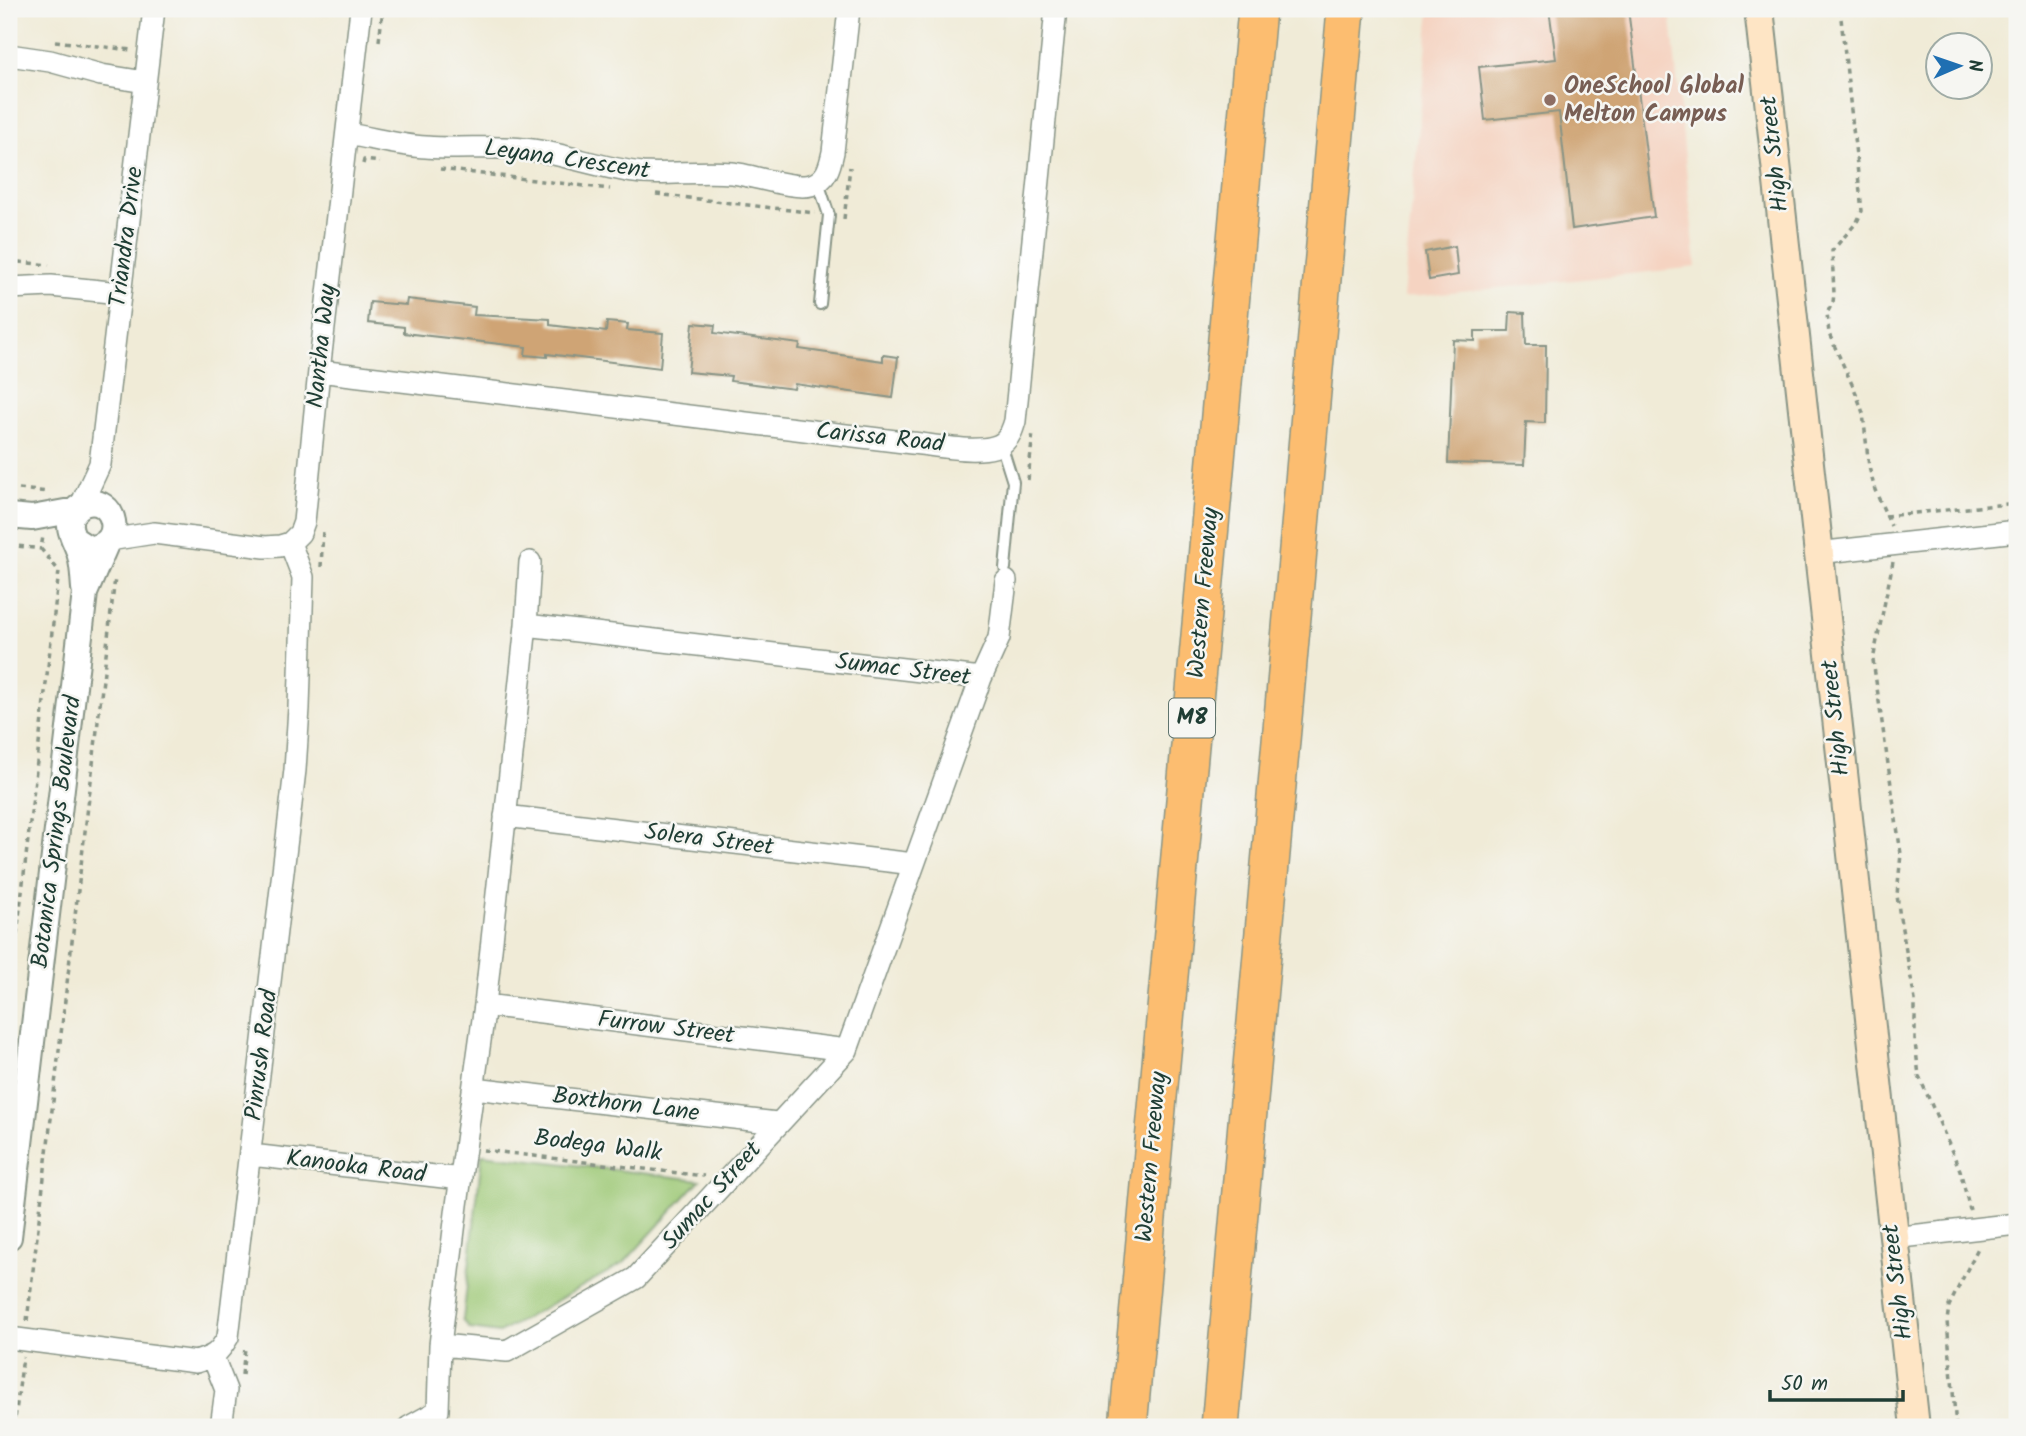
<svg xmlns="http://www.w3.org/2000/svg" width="2026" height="1436" font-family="Kalam,sans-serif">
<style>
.built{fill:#f5d3c1}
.green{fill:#9cc875;stroke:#5e8254;stroke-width:2}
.building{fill:#cfa474}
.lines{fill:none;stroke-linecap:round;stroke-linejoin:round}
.service-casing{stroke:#889486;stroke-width:14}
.minor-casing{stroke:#889486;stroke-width:24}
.tertiary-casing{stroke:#889486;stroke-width:28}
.secondary-casing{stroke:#889486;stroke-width:32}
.motorway-casing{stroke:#889486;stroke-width:40}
.path{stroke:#889486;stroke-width:3.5;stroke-dasharray:5 5;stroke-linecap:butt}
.service{stroke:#fff;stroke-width:10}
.minor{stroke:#fff;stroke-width:21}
.tertiary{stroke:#fff;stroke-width:24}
.secondary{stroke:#fee5c5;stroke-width:28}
.motorway{stroke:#fcbd6f;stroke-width:37}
.education-dot{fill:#8d6e63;stroke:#f6f6f2;stroke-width:2.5}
.labels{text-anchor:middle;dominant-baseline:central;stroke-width:5;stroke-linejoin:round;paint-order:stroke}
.shield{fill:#f6f6f2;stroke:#60746d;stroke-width:2}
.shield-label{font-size:23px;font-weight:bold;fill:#1f3d34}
.education-label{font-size:24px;font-weight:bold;fill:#785e54;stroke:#f6f6f2;text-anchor:start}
.street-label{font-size:24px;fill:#1f3d34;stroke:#f6f6f2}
</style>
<rect width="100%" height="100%" fill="#f6f6f2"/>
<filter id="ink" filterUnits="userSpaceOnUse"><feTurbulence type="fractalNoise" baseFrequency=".0143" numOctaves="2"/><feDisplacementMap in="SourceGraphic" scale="14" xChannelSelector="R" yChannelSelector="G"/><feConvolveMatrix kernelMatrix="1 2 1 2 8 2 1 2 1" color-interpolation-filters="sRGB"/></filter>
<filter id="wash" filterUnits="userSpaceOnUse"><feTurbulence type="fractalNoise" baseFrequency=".00686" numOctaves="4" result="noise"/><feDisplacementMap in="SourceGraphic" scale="28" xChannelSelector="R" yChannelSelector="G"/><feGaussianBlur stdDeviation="1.57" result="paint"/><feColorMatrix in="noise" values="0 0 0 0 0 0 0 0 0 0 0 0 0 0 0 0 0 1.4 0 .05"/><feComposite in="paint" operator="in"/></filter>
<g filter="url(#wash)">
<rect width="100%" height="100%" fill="#f0ebd7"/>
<path class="built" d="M1430,9h240l26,258 -293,31z"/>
<path class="green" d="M482,1154l218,26 -76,83 -125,70 -29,-4 -7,-9z"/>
<g id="blocks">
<path class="building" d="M1549,9h79l26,208 -82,12 -13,-117 -74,8 -6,-53 77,-8z
M1455,246l3,29 -29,5 -4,-28z
M407,299l68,8 -1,8 76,4v6l56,7 1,-10 21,2 -1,6 36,3 -3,35 -113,-14v3l-22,-2 1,-8 -122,-14v-6l-36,-4 2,-21 36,3z
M1510,312l15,1 1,32h20l-1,78 -19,-1 -2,43 -76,-2 5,-123 22,1v-10h34z
M693,323l22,2 -1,8 86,11 -1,5 84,12v-6l15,2 -5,41 -98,-14 -1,5 -64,-8 1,-5 -43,-4z"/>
</g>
</g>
<g filter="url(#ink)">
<use href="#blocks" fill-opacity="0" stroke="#889486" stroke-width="2"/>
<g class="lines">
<defs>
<path id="service" d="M818,182l11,33 -9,89
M1001,444l12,38 -8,86"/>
<path id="minor" d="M9,55l41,6 51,14 44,7
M347,134c26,4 52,12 79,13 35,3 70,-2 106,3 37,5 72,19 110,23 30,2 60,-3 90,0 20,2 63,17 79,12 16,-5 19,-19 22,-33l16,-143
M9,288l42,-2 69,7
M319,371l593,72c23,2 77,14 93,-2 6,-6 8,-13 10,-20l41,-412
M81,505l19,-41 54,-455
M109,540l45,-7 111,14 15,-1 10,-3 10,-10 4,-11 15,-151 42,-362
M1817,553l200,-22
M526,625l455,53 -134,372 -211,228 -129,73 -67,-6 17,-140 28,-200z
M526,625l4,-63
M981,678l18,-40 7,-57
M505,816l409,48
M485,1005l362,45
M474,1088l303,35
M251,1155l210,24
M1893,1238l124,-14
M9,1338l187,24c19,-6 22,-8 32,-25l67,-567 4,-62 4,-131 -13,-34
M213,1357l13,33 -5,37
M409,1427l29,-16 2,-66"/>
<path id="tertiary" d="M9,516l23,2 44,-8
M74,539l14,9c41,-1 27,-55 -4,-44 -5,2 -9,6 -12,11 -7,14 5,27 8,41 3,10 3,22 4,32
M9,1237l76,-644 22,-51"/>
<path id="secondary" d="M1759,9l156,1418"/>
<path id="motorway" d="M1128,1427l129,-1418
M1220,1427l126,-1418"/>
</defs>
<use href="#service" class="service-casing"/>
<use href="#minor" class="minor-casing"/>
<use href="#tertiary" class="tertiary-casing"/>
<use href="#secondary" class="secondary-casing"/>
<use href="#motorway" class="motorway-casing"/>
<path class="path" d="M1840,9l22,202 -5,11 -25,29 2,43 -1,8 -6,11 2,21 27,59 7,20 6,54 6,23 16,36
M55,41l76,9
M379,41l4,-32
M363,164l1,-4 16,2
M440,169l170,20
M656,194l159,19
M844,219l6,-52
M9,261l40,4
M1028,480l5,-48
M9,488l39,4
M1885,516l132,-13
M9,545l32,4
M1893,562l-20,98 28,194 -4,41 3,23 15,82v42l4,34 41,94 10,40
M321,567l2,-37
M9,1004l50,-433 -18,-22 2,-13
M483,1150l221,26
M27,1321l88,-743
M242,1375l3,-27
M14,1427l9,-70
M1956,1427l-9,-106 2,-15 29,-58"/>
<use href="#service" class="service"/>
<use href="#minor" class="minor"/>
<use href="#tertiary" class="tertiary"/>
<use href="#secondary" class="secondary"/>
<use href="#motorway" class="motorway"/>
</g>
</g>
<circle class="education-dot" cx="1550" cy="100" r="7"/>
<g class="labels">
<rect class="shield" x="1169" y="698.5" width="46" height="39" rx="5"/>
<g class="shield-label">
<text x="1192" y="718">M8</text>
</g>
<g class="education-label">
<text x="1564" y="86">OneSchool Global<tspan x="1564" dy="28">Melton Campus</tspan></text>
</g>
<g class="street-label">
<text transform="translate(1775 154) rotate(-96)">High Street</text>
<text transform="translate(567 160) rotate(8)">Leyana Crescent</text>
<text transform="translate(127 237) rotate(-83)">Triandra Drive</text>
<text transform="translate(322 346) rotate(-84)">Nantha Way</text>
<text transform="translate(880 438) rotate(6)">Carissa Road</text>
<text transform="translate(1204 593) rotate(-85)">Western Freeway</text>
<text transform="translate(903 670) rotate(7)">Sumac Street</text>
<text transform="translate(1836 718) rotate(-96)">High Street</text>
<text transform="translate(57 832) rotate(-83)">Botanica Springs Boulevard</text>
<text transform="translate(709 840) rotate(7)">Solera Street</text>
<text transform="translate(666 1028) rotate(7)">Furrow Street</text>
<text transform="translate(262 1055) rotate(-83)">Pinrush Road</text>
<text transform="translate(626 1105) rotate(7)">Boxthorn Lane</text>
<text transform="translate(598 1146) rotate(7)">Bodega Walk</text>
<text transform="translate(1152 1157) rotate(-85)">Western Freeway</text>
<text transform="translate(356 1167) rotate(7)">Kanooka Road</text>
<text transform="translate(712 1196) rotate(-48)">Sumac Street</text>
<text transform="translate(1898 1282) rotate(-97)">High Street</text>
</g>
</g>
<rect width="2026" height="1436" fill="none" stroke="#f6f6f2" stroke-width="35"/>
<g transform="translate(1959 66) rotate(88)"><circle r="33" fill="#f6f6f2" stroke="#a0aca6" stroke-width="2"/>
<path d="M0-5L12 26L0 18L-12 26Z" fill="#1f6fb2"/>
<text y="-10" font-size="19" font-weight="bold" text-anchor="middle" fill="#1f3d34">N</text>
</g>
<path d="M1770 1390v10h133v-10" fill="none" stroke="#1f3d34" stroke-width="3.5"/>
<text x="1781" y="1390" font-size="21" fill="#1f3d34" stroke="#f6f6f2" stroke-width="5" paint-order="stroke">50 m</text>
</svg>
